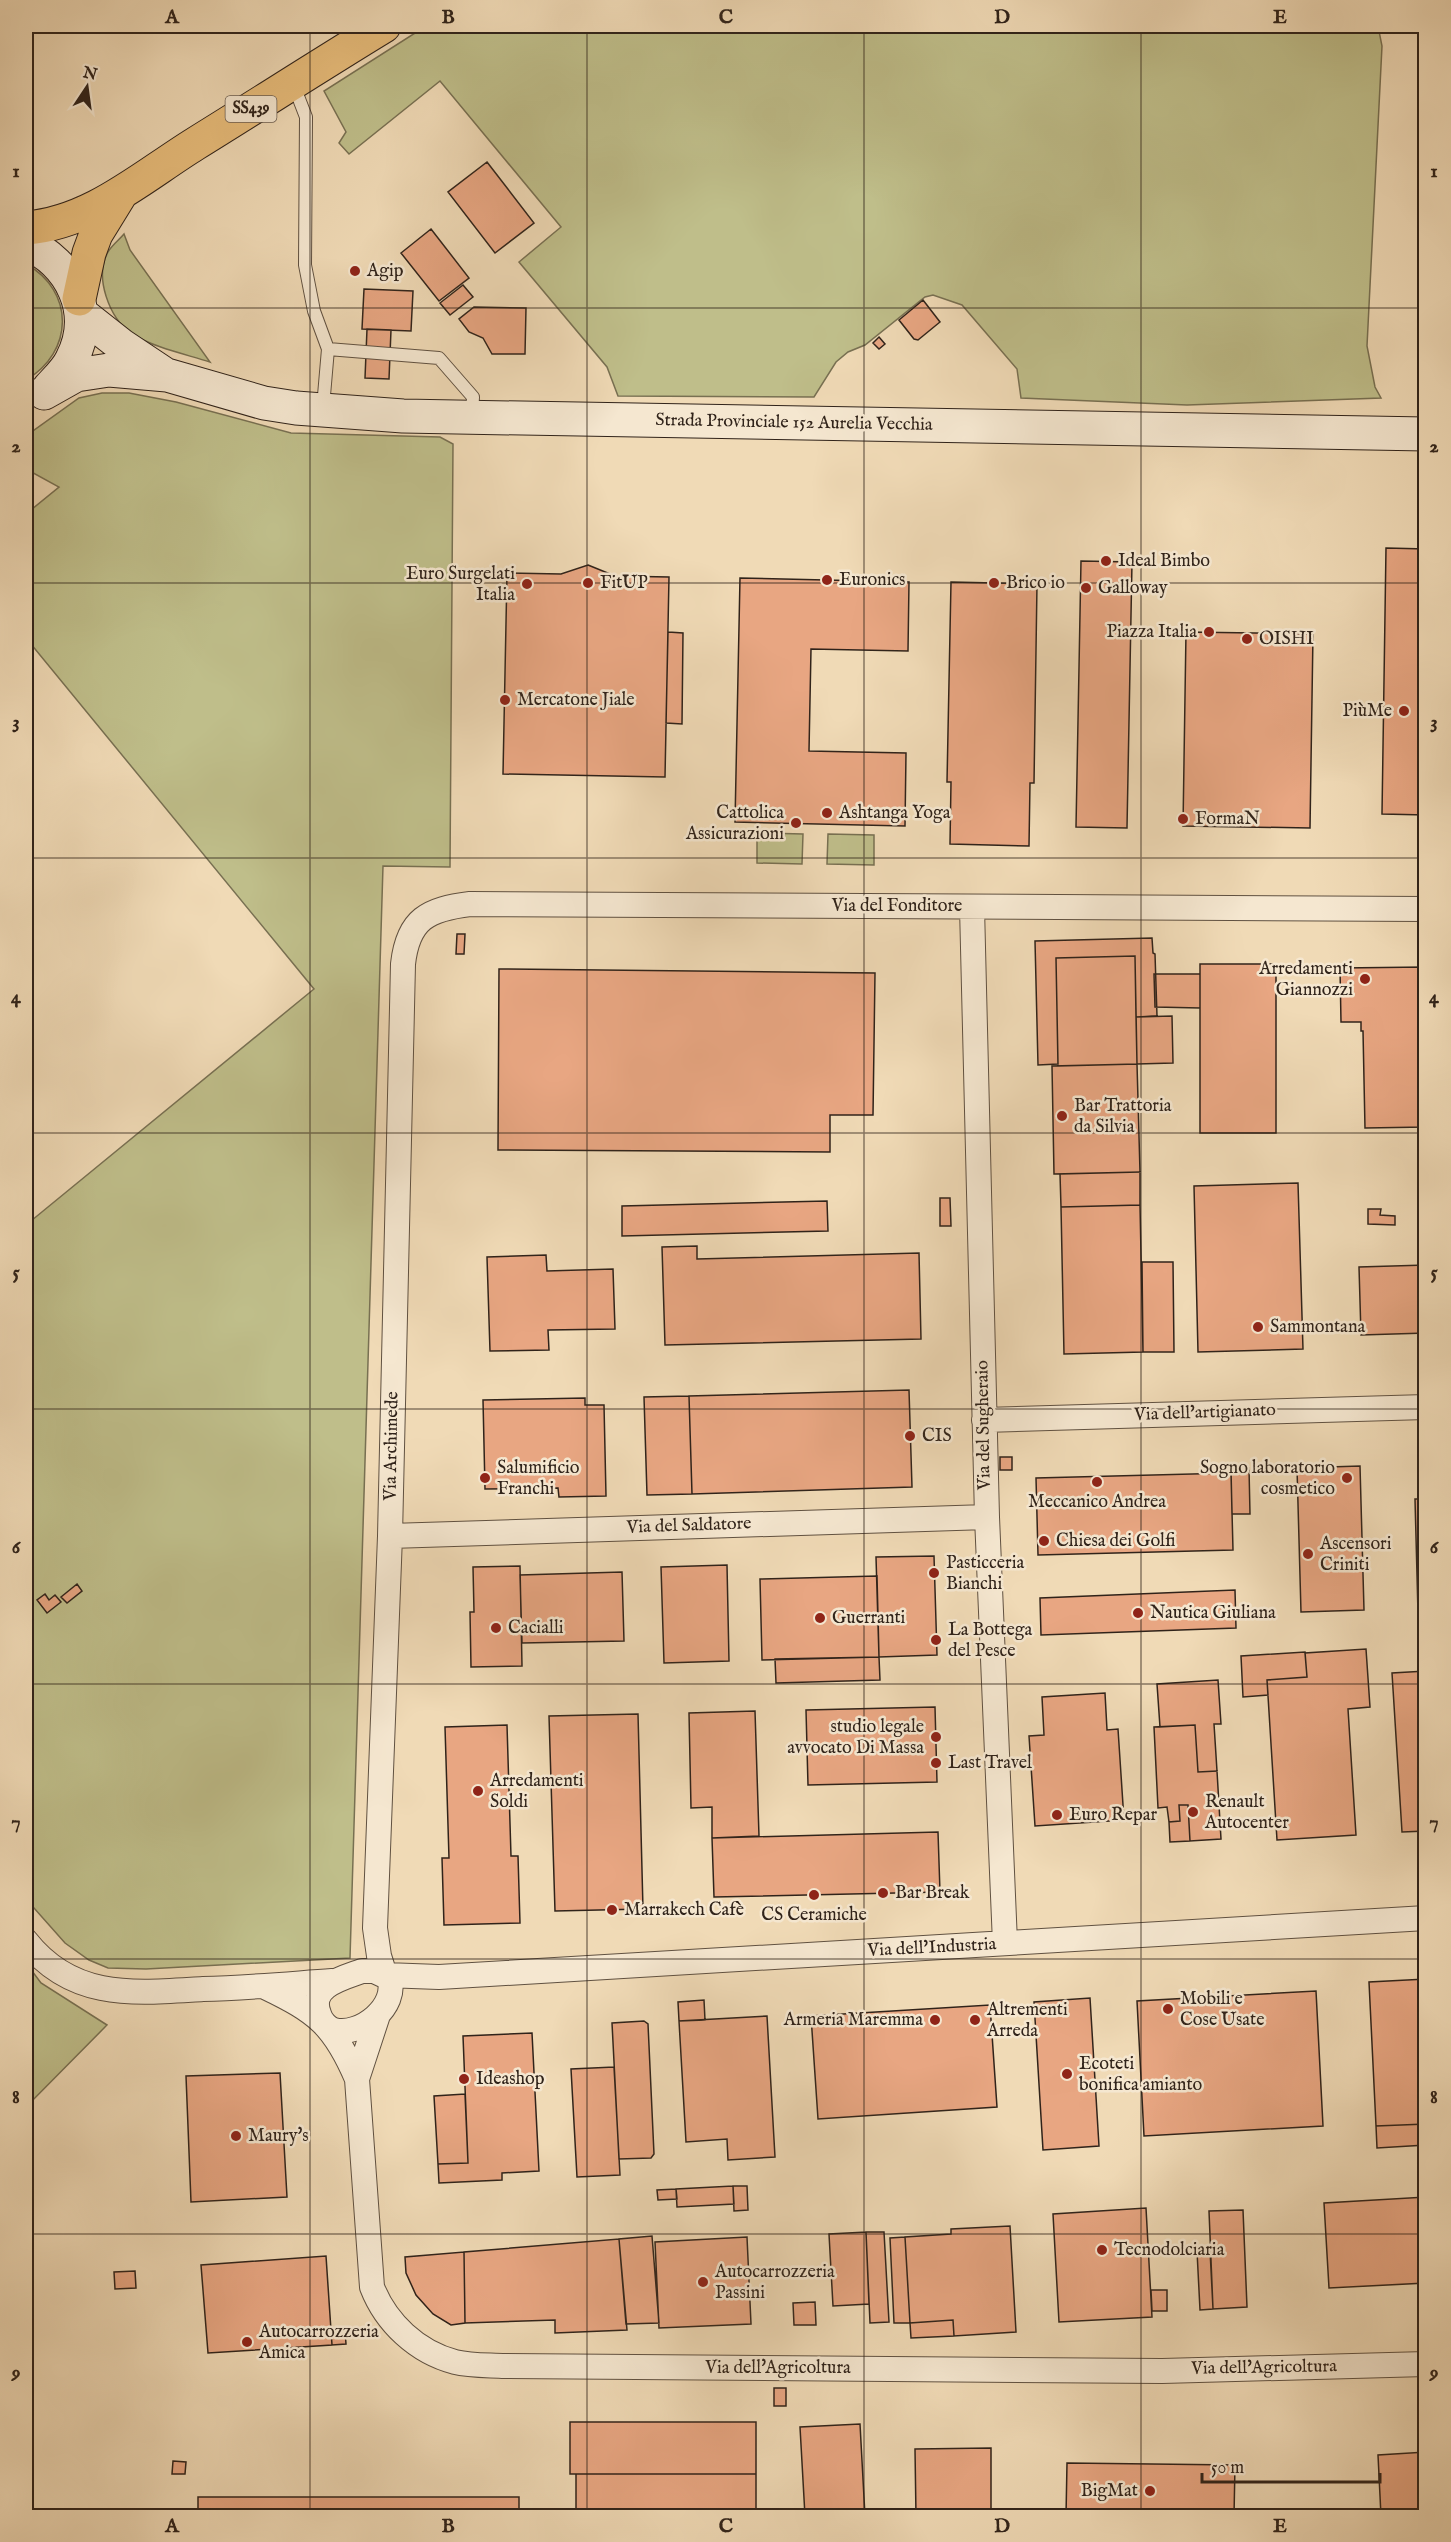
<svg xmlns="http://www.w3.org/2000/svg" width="1451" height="2542" font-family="'IM FELL English',serif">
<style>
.green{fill:#bfbe8a;stroke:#787052;stroke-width:1.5}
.building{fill:#e8a682;stroke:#30231a;stroke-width:1.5}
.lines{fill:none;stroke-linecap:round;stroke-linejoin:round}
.service-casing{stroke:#605141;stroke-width:14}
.minor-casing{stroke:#605141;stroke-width:26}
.secondary-casing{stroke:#30231a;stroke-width:35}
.primary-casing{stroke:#30231a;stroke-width:35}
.service{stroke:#f5e7d0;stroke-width:12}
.minor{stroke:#f5e7d0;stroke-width:24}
.secondary{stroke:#f5e7d0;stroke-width:33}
.primary{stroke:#e8bd7b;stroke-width:33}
.grid{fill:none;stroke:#30231a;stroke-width:1.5;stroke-opacity:0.55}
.poi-dot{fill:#8f2418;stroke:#f5e7d0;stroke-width:2}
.labels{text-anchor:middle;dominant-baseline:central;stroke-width:5;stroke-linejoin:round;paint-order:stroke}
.shield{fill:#f5e7d0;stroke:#6b5e51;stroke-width:1.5}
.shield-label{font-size:16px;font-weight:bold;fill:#30231a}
.poi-label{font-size:18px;fill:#30231a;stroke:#f5e7d0;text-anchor:start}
.street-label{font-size:18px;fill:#30231a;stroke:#f5e7d0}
.neatline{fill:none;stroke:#30231a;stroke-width:2}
.grid-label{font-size:20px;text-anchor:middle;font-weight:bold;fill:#30231a}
</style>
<rect width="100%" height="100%" fill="#f0dab6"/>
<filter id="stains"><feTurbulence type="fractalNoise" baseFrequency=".00333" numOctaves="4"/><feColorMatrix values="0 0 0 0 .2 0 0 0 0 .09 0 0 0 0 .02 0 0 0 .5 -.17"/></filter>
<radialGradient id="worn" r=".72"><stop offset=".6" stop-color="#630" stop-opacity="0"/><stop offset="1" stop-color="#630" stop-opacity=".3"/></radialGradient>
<path class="green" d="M426,26h952l4,20 -15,300 8,41 6,11 -194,7 -166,-7 -4,-29 -55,-64 -29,-10 -8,2 -60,48 -17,7 -12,10 -22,35 -196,-1 -11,-29 -88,-105 42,-35 -121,-146 -91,73 -10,-11 7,-11 -22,-41z
M124,234l6,16 80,112c-25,-8 -55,-14 -78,-28 -23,-16 -38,-57 -24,-82 4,-7 11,-12 16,-18z
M26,264c49,27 48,88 0,116z
M102,393h27l47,9 115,31 149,4 13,7 -3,423 -67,-1 -33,1092 -204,11 -38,-1 -19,-8 -24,-17 -39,-44v-674l288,-236 -288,-351v-124l33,-27 -33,-18v-33l53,-38z
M757,833l46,1 -1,30 -45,-1z
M828,834l46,1v30l-47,-1z
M26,1963l15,20 66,42 -81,82z"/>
<path class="building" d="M487,162l47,61 -39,30 -47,-61z
M431,229l38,49 -30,23 -38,-48z
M463,285l10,12 -23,18 -10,-12z
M364,289l49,2 -2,40 -49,-2z
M923,300l17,22 -22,18 -4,-1 -15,-19z
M474,307l52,1 -1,46h-33l-9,-16 -14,-6 -10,-13z
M367,329l24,1 -2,49 -24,-1z
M879,337l6,7 -6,5 -6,-6z
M1386,548l40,1v266l-44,-1z
M1081,561l51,1 -5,266 -51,-1z
M588,565l27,11 54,1 -4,200 -162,-3 4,-201 54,1z
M740,578l169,4 -1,69 -97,-2 -2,102 97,2 -1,73 -170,-4z
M951,582l86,2 -3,199h-4l-1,63 -79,-2 1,-62h-4z
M668,632l15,1 -1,91 -16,-1z
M1186,632l127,2 -3,194 -127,-2z
M457,934h8l-1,20h-8z
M1152,938l1,15 2,1 2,62 -21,1 -1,-61 -79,2 2,106 -20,1 -3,-124z
M1135,956l2,108 -79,2 -2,-108z
M1200,964h76v169h-76z
M1426,967v160l-61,1 -2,-97h-2v-9h-20l-1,-54z
M499,969l376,4 -2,142h-43v37l-332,-2z
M1154,974h46v34l-45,-1z
M1172,1016l1,47 -36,1 -1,-47z
M1137,1064l3,108 -86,2 -2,-108z
M1140,1172v33l-79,2 -1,-33z
M1298,1183l5,166 -105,3 -4,-166z
M940,1198h10l1,28h-11z
M827,1201l1,30 -206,5v-30z
M1140,1205l3,147 -79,2 -3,-147z
M1368,1209h13l-1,6 15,1v9l-27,-1z
M697,1246v13l222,-6 2,86 -256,6 -3,-98z
M546,1255l1,16 66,-2 2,60 -67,1 1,20 -59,1 -3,-94z
M1142,1262h31l1,90h-31z
M1426,1265v68l-65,2 -2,-68z
M909,1390l3,97 -220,7 -3,-98z
M689,1396l3,98 -45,1 -3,-98z
M585,1398v7h19l2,91 -47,1 -1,-9 -73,1 -2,-89z
M1000,1457h12v13h-12z
M1360,1466l4,144 -63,2 -4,-144z
M1249,1468l1,46h-18l-1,-45z
M1231,1473l2,77 -195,5 -2,-77z
M1415,1499h11v114h-8z
M934,1556l3,99 -58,2 -3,-100z
M727,1565l2,96 -65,2 -3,-96z
M520,1566l2,100 -51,1 -1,-55h4l-1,-45z
M622,1572l2,69 -102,2 -2,-68z
M877,1576l2,81 -117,3 -2,-81z
M77,1584l5,7 -15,12 -6,-6z
M1235,1590l1,38 -195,7 -1,-37z
M45,1594l4,6 6,-5 6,7 -14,11 -10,-13z
M1366,1649l4,58 -22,2 8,126 -79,5 -10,-160 40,-3 -2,-24z
M1305,1652l2,25 -40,3 1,15 -25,2 -2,-41z
M879,1657l1,23 -104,3 -1,-24z
M1426,1671v160l-24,1 -10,-159z
M1218,1680l3,44h-7l3,47 -19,1 -3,-47 -35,2 -3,-43z
M1105,1693l2,37 11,-1 6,91 -89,6 -6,-90 15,-1 -2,-38z
M935,1707l2,75 -129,3 -2,-75z
M755,1711l4,125 -47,2v-31l-21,1 -2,-95z
M638,1714l5,195 -88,2 -6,-195z
M507,1725l4,131h7l2,67 -76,2 -2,-67h7l-4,-131z
M1195,1725l3,47 19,-1 4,68 -31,2 -2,-36h-9l1,16 -11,1 -2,-15 -9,1 -4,-81z
M1179,1805h9l2,36 -20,1 -1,-20 11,-1z
M938,1832l2,60 -226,5 -2,-59z
M1426,1979v145l-50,2 -7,-144z
M1316,1991l7,135 -179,10 -7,-135z
M1090,1998l9,148 -56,4 -9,-148z
M704,2000l1,20 -26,1 -1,-19z
M990,2005l7,102 -179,12 -7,-103z
M767,2016l8,141 -47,3 -1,-21 -41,3 -7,-121z
M644,2021l4,3 6,130 -3,4 -32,1 -7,-136z
M532,2033l7,138 -37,2v7l-63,3 -1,-19 30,-1 -5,-127z
M614,2067l6,108 -43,2 -6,-108z
M280,2073l7,124 -96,5 -5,-126z
M465,2094l3,69 -30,1 -4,-68z
M1426,2124v21l-49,3 -1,-22z
M733,2186l1,18 -57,3 -1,-18z
M733,2186h14l1,24 -14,1z
M676,2189l1,10 -19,1 -1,-10z
M1426,2197v86l-97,5 -5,-85z
M1146,2208l6,109 -93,5 -6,-108z
M1243,2210l4,97 -34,2 -4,-98z
M1010,2226l6,106 -62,4 -1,-16 -43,3 -5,-86 46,-3v-5z
M866,2232l3,72 -36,2 -4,-72z
M866,2232h18l5,90 -19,1z
M652,2236l7,87 -33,1 -7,-85z
M747,2237l4,87 -92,4 -4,-86z
M905,2237l5,86h-16l-4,-85z
M619,2239l8,91 -72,3v-13l-90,3 -1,-71z
M1210,2250l3,59 -13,1 -3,-59z
M464,2252l1,71 -14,2 -18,-11 -17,-19 -10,-22 -1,-16z
M326,2256l6,89 -124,8 -7,-88z
M135,2271l1,17 -21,1 -1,-17z
M1151,2290h16v21h-15z
M815,2302l1,23h-22l-1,-22z
M953,2320l1,16 -43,2 -1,-15z
M345,2330l1,14 -14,1 -1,-14z
M774,2388h12v18h-12z
M570,2422h186v52h-186z
M860,2424l5,92h-60l-5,-89z
M991,2448v68h-75l-1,-67z
M1426,2452v64h-45l-3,-61z
M173,2461l13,1 -1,12h-13z
M1067,2463l168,2 -1,51h-168z
M576,2474h180v42h-180z
M198,2497h321v19h-321z"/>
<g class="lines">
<defs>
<path id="service" d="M294,86l12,31 -1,148 9,46 14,38 -5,58
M328,349l111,9 34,39 -1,19"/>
<path id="minor" d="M972,907l15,610 18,426
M1426,909l-956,-5c-42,5 -62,15 -67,60l-13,572 -15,392 4,28 6,19 54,2 987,-59
M984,1420l442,-13
M390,1536l597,-19
M26,1941c47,60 110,52 177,48 43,-1 86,-5 129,-8
M362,1971h12l15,7c10,28 -29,59 -55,52 -7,-2 -13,-9 -15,-16 -11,-28 24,-36 43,-43z
M265,1987c52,25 69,38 92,92l15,208c14,36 45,65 83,75 16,4 34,3 50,4l657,5 264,-7
M357,2079l21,-64"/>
<path id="secondary" d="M26,243c45,20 70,69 46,116 -5,11 -15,20 -23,29
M83,315l38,30 42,28
M44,393l32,-18 33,-5 58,5 97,28 32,5 107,8 1023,18"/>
<path id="primary" d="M26,228c65,-5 116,-51 169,-84 63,-39 125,-79 189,-118
M79,299l10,-46 7,-19 24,-39"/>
</defs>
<use href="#service" class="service-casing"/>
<use href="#minor" class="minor-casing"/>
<use href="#secondary" class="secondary-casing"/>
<use href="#primary" class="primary-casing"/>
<use href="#service" class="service"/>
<use href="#minor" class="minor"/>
<use href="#secondary" class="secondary"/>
<use href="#primary" class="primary"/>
</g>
<path class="grid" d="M310,26v2490M587,26v2490M864,26v2490M1141,26v2490M26,308h1400M26,583h1400M26,858h1400M26,1133h1400M26,1409h1400M26,1684h1400M26,1959h1400M26,2234h1400"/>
<g class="poi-dot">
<circle cx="355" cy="271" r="6"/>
<circle cx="1106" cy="561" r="6"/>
<circle cx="827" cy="580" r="6"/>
<circle cx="588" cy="583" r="6"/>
<circle cx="994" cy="583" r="6"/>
<circle cx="527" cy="584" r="6"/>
<circle cx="1086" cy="588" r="6"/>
<circle cx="1209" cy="632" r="6"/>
<circle cx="1247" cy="639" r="6"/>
<circle cx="505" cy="700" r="6"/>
<circle cx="1404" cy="711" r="6"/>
<circle cx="827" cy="813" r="6"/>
<circle cx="1183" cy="819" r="6"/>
<circle cx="796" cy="823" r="6"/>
<circle cx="1365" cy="979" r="6"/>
<circle cx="1062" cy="1116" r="6"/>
<circle cx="1258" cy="1327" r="6"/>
<circle cx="910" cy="1436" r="6"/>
<circle cx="485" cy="1478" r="6"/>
<circle cx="1347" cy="1478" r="6"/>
<circle cx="1097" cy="1482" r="6"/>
<circle cx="1044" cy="1541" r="6"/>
<circle cx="1308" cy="1554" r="6"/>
<circle cx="934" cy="1573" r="6"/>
<circle cx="1138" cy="1613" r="6"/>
<circle cx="820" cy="1618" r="6"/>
<circle cx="496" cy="1628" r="6"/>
<circle cx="936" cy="1640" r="6"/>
<circle cx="936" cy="1737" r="6"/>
<circle cx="936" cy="1763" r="6"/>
<circle cx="478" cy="1791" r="6"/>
<circle cx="1193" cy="1812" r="6"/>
<circle cx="1057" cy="1815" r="6"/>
<circle cx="883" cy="1893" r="6"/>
<circle cx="814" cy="1895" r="6"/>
<circle cx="612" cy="1910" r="6"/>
<circle cx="1168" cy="2009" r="6"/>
<circle cx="935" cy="2020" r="6"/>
<circle cx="975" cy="2020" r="6"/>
<circle cx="1067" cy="2074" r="6"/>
<circle cx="464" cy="2079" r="6"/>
<circle cx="236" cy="2136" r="6"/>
<circle cx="1102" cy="2250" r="6"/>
<circle cx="703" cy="2282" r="6"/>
<circle cx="247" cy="2342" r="6"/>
<circle cx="1150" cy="2491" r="6"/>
</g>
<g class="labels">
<rect class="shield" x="225.5" y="96" width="51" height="26" rx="4.5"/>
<g class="shield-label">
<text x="251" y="109">SS439</text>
</g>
<g class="poi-label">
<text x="367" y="271">Agip</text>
<text x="1118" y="561">Ideal Bimbo</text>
<text x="515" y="574" text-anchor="end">Euro Surgelati<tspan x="515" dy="21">Italia</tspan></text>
<text x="839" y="580">Euronics</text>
<text x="600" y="583">FitUP</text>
<text x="1006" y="583">Brico io</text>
<text x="1098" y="588">Galloway</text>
<text x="1197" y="632" text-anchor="end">Piazza Italia</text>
<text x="1259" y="639">OISHI</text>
<text x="517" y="700">Mercatone Jiale</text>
<text x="1392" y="711" text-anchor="end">PiùMe</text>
<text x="784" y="813" text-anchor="end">Cattolica<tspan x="784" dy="21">Assicurazioni</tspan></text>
<text x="839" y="813">Ashtanga Yoga</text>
<text x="1195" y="819">FormaN</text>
<text x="1353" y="969" text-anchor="end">Arredamenti<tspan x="1353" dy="21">Giannozzi</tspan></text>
<text x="1074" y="1106">Bar Trattoria<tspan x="1074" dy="21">da Silvia</tspan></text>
<text x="1270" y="1327">Sammontana</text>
<text x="922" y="1436">CIS</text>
<text x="497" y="1468">Salumificio<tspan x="497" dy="21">Franchi</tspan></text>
<text x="1335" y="1468" text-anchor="end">Sogno laboratorio<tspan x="1335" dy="21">cosmetico</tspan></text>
<text x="1097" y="1502" text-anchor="middle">Meccanico Andrea</text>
<text x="1056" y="1541">Chiesa dei Golfi</text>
<text x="1320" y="1544">Ascensori<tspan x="1320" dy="21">Criniti</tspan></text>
<text x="946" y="1563">Pasticceria<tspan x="946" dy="21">Bianchi</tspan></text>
<text x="1150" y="1613">Nautica Giuliana</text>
<text x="832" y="1618">Guerranti</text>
<text x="508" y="1628">Cacialli</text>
<text x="948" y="1630">La Bottega<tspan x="948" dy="21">del Pesce</tspan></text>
<text x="924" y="1727" text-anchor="end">studio legale<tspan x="924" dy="21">avvocato Di Massa</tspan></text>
<text x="948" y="1763">Last Travel</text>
<text x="490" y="1781">Arredamenti<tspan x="490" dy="21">Soldi</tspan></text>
<text x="1205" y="1802">Renault<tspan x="1205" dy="21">Autocenter</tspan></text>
<text x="1069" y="1815">Euro Repar</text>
<text x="895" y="1893">Bar Break</text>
<text x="624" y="1910">Marrakech Cafè</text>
<text x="814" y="1915" text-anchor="middle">CS Ceramiche</text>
<text x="1180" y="1999">Mobili e<tspan x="1180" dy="21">Cose Usate</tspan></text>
<text x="987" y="2010">Altrementi<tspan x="987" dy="21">Arreda</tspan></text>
<text x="923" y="2020" text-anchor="end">Armeria Maremma</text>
<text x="1079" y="2064">Ecoteti<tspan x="1079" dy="21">bonifica amianto</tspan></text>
<text x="476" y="2079">Ideashop</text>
<text x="248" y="2136">Maury's</text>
<text x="1114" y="2250">Tecnodolciaria</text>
<text x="715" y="2272">Autocarrozzeria<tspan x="715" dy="21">Passini</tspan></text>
<text x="259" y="2332">Autocarrozzeria<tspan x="259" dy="21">Amica</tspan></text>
<text x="1138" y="2491" text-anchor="end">BigMat</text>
</g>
<g class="street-label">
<text transform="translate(794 423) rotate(1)">Strada Provinciale 152 Aurelia Vecchia</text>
<text x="897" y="906">Via del Fonditore</text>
<text transform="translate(1205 1413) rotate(-2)">Via dell'artigianato</text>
<text transform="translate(984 1425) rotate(-91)">Via del Sugheraio</text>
<text transform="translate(392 1446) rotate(-89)">Via Archimede</text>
<text transform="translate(689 1526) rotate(-2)">Via del Saldatore</text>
<text transform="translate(932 1948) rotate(-3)">Via dell'Industria</text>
<text x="778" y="2368">Via dell'Agricoltura</text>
<text transform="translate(1264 2368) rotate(-1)">Via dell'Agricoltura</text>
</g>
</g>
<rect width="1451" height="2542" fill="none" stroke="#f0dab6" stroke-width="66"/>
<g transform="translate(87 87) rotate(13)" stroke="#f5e7d0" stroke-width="4.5" paint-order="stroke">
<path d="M0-4.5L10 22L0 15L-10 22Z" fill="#30231a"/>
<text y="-9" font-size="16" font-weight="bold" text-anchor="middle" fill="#30231a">N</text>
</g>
<path d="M1202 2473v9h178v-9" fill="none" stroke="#30231a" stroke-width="3"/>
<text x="1211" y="2473" font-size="18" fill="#30231a" stroke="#f5e7d0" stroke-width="4.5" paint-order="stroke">50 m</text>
<rect x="33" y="33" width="1385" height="2476" class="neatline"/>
<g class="grid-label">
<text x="172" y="23">A</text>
<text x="448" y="23">B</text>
<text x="726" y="23">C</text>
<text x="1002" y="23">D</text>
<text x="1280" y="23">E</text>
<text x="16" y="177">1</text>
<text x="1434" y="177">1</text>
<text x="16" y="452">2</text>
<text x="1434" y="452">2</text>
<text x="16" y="728">3</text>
<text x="1434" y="728">3</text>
<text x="16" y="1003">4</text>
<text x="1434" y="1003">4</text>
<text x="16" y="1278">5</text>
<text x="1434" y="1278">5</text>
<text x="16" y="1553">6</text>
<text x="1434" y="1553">6</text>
<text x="16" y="1828">7</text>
<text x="1434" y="1828">7</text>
<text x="16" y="2103">8</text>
<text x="1434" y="2103">8</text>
<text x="16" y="2378">9</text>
<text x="1434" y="2378">9</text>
<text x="172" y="2532">A</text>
<text x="448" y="2532">B</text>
<text x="726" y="2532">C</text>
<text x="1002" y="2532">D</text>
<text x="1280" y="2532">E</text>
</g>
<rect width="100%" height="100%" filter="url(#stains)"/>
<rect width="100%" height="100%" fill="url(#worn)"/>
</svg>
